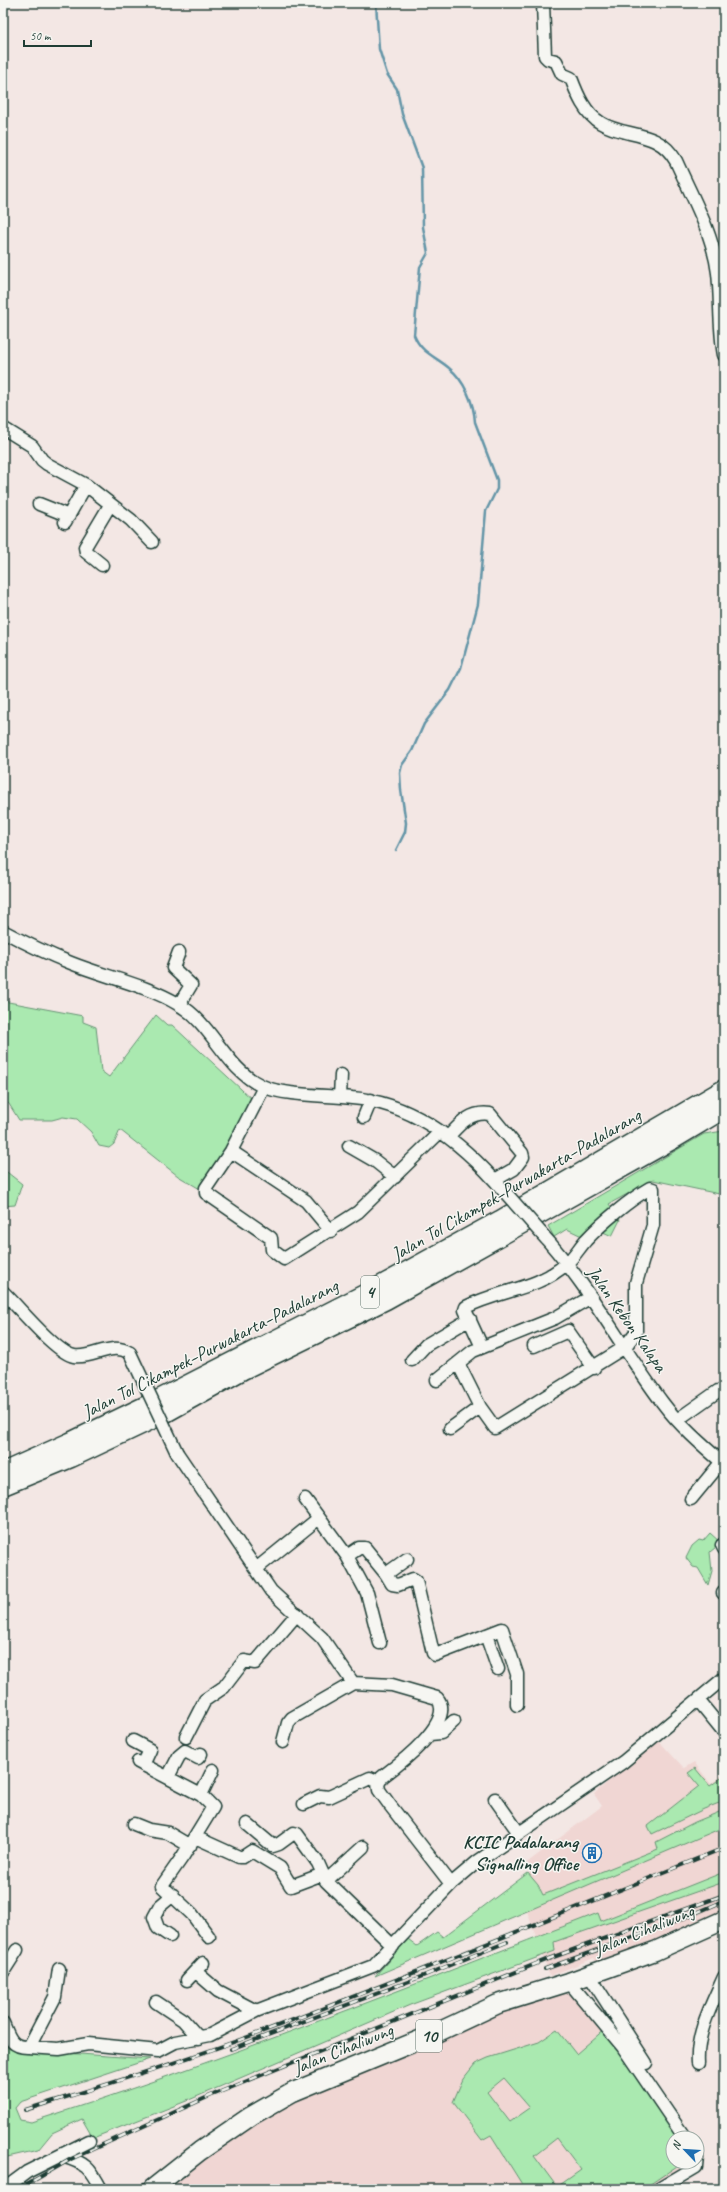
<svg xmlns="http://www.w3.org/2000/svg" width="727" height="2192" font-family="Caveat,sans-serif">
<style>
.built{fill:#f0d6d3}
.green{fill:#aae9b0;stroke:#649372;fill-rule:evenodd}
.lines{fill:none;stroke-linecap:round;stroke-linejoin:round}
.stream{stroke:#6495a7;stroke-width:2.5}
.minor-casing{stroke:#1f3d34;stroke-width:15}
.highway-casing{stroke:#1f3d34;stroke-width:21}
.minor{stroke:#f6f6f2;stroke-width:12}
.highway{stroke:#f6f6f2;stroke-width:18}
.rail-casing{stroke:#1f3d34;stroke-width:4}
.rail{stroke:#f6f6f2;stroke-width:2.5;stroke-dasharray:8;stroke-linecap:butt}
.minor-bridge-casing{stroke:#1f3d34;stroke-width:15;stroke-linecap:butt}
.minor-bridge{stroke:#f6f6f2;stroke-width:12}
.labels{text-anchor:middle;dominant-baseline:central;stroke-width:3;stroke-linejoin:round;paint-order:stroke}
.shield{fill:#f6f6f2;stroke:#60746d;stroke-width:1}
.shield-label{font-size:18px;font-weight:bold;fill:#1f3d34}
.street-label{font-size:19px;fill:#1f3d34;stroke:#f6f6f2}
.poi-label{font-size:19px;font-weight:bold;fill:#1f3d34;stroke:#f6f6f2;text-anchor:end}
</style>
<rect width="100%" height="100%" fill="#f3e7e4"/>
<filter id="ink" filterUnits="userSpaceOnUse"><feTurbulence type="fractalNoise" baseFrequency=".025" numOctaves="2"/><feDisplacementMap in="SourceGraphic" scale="8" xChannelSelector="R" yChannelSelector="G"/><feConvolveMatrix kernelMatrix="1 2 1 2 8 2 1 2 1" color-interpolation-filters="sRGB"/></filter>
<g filter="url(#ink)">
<path class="built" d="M657,1739l27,29 10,-6 17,22 13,-11v140l-125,54 -5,-9 -44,18 -33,-93 13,-11 -6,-7 78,-59 -8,-12z
M585,1991l102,147h-14v24h18l-40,27h-493l129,-90 252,-101z"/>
<path class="green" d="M3,1001l80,15v6l13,5 5,44 8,6 47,-62 11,10h5l70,65 11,10 -31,56 -22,33 -22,-13 -58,-46 -6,14 -5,4 -10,-2 -8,-14 -14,-13 -14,-2 -11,3h-33l-10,-16 -6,-6z
M724,1131v31l-3,3 -1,13 4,4v13l-71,-15 -44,24 11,16 -8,16 -18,-8 -8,10 -19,-9 -13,8 -6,-11 156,-92z
M3,1169l19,15 -7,21 -12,1z
M710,1533l11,10 -11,9 2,19 -4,14 -10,-17 -5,-1 -7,-9 6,-12 7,-6 4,1z
M695,1768l15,18 14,-10v25l-20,8 -52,25 -4,-8 51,-40 -11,-13z
M724,1810v17l-349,149 33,-37 9,7 20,-14 6,5 85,-64 10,12 5,10 115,-46 -2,-7 39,-20z
M724,1872v10l-170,60 1,9 -145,54 -221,95 -96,38 -11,-19 -30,14 -14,17 -35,8v-118l6,9 141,10 -130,43 -5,6 5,12 11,2c192,-61 379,-136 567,-209l3,8z
M606,2028l75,110h-8v24h10l-40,27h-118l-34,-54 -9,5 -29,-38 10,-23 12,-15 13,-6 51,-16 18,-12 19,24zM504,2078l26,30 -20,14 -23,-30zM557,2138l24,32 -24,17 -23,-31z"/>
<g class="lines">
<path class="stream" d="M376,3l3,46 8,25 10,15 5,25 20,54 1,59 5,26 -8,14 -6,68c7,18 21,21 35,33 15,12 25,35 26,54l22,58v9l-11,22 -8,93 -17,64 -11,22 -26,34 -12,27 -10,14 -2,8 1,17 5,33 -1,9 -9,18"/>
<defs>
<path id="minor" d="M543,3l2,53 3,3 8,2 6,13 9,4c6,16 14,36 30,45 24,15 57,6 75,38 16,36 37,72 42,112 3,27 1,55 6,82
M3,428l29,18 10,14 5,4 39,21 45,35 21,22
M39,504l30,12
M65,522l21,-37
M102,565l-16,-13 -1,-5 25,-42
M3,931c22,12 45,23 68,32 35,14 75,22 107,41 35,20 47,65 84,82 22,10 65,9 90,12 63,5 113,47 152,93
M179,1005l12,-20 -18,-17 6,-16
M264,1087l-33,64 -25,37v5l65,45 1,12 12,9 74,-47 82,-80
M340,1097l1,-22
M364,1117l7,-17
M448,1137c12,-13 22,-26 42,-23l32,39 1,4 -9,12 -19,11
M349,1146l26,15 20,16
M231,1151l75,50 25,30
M541,1233c47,51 79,113 121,169 17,23 40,43 62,62
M3,1292c15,14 53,61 71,64 20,3 36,-15 56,-3
M534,1346l34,-15 26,37
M412,1360l14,-15 44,-26
M458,1363l22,44 15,21 130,-81 11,-15v-49l17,-58v-36l-3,-1c-21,12 -48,35 -64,52 -7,8 -12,17 -20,24 -29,26 -67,26 -100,43l-1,3 17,37
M437,1380l36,-29 82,-33 36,-21
M677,1420l41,-29
M450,1429l30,-22
M177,1453l94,138 51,47 31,45
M305,1499l42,57 20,37 13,50
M691,1499l33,-40
M722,1545l2,4
M347,1556l12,-8h6l21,26 6,10 6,1 15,-6 3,2 17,72 2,2 67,-26 15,45v31
M256,1569l63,-51
M386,1574l21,-15
M723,1593l1,-1
M486,1635l12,34
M698,1700l26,32
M430,1734l11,-1 13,-12
M186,1737l19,-37 19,-13 20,-26 11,2 42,-49
M133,1741l17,9 -7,15
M283,1742l5,-19 4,-5 61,-35 39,2 45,13c20,23 -39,67 -55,79l-4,7 1,6 10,14 62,80
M138,1762l63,33 12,12 -30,49 -21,30 30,28 17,23
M168,1777l11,-21 6,-5 13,7 3,-4
M201,1795l12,-25
M495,1799l24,34
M304,1804l16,-8 9,1 41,-19 9,4
M134,1824l15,6 19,3 22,13
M247,1824l26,22 6,-2 15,-11 3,1 21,29 8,18 67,65
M195,1837l44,20h4l9,-6 28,17 11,18 32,-12
M326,1881l37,-34
M170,1936l-12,-8 -4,-11 6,-11 13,-11
M3,1972l14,-22
M196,1972l22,19 38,20
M589,1975l57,88
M187,1980l16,-17
M569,1982l54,65 62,91
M156,2002l27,18 16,18
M3,2023c6,14 8,25 26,24l26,-50 4,-28
M29,2047l30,2 29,-5 70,7 17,-9 35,-7 46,-24 117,-45 78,-82 26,-22 146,-100 101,-84
M698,2063c-2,-30 14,-59 26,-86
M62,2156c24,7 28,12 39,33
M4,2189l23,-17 62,-31
M659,2189l37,-22 1,-10"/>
<path id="highway" d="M3,1472l67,-30 87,-42 221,-113 122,-67 224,-131
M3,1486l68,-28 93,-44 79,-44 143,-70 288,-161 50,-30
M152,2189l48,-38 51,-35 42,-24 141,-58 64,-30 71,-22 86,-31 69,-31"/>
</defs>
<use href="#minor" class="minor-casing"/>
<use href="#highway" class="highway-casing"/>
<use href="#minor" class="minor"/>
<use href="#highway" class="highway"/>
<defs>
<path id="rail" d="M545,1969l132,-48 47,-20
M231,2049l192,-73 84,-34
M25,2110c77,-24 153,-47 228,-75 158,-59 314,-124 471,-187
M19,2189l52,-30 139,-63 338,-137 176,-64"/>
</defs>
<use href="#rail" class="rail-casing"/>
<use href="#rail" class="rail"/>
<defs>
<path id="minor-bridge" d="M504,1191l37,42
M130,1353l47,100"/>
</defs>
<use href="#minor-bridge" class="minor-bridge-casing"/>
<use href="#minor-bridge" class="minor-bridge"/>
</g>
</g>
<defs>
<symbol id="building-ring" viewBox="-11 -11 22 22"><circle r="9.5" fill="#f6f6f2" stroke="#1f6fb2" stroke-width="1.5"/><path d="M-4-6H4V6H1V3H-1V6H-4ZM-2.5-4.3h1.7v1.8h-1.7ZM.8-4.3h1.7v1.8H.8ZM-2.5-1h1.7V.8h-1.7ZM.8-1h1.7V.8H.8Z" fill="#1f6fb2"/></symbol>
</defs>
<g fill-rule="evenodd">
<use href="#building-ring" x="581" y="1842" width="22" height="22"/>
</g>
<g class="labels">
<g class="shield">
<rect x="361" y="1276" width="18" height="32" rx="3"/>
<rect x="416" y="2020" width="26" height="32" rx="3"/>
</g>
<g class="shield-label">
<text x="370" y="1292">4</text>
<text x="429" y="2036">10</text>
</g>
<g class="street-label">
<text transform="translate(516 1185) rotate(-30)">Jalan Tol Cikampek–Purwakarta–Padalarang</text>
<text transform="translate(627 1319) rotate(55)">Jalan Kebon Kalapa</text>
<text transform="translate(210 1349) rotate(-27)">Jalan Tol Cikampek–Purwakarta–Padalarang</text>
<text transform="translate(644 1930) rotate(-22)">Jalan Cihaliwung</text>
<text transform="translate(343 2049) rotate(-22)">Jalan Cihaliwung</text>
</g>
<g class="poi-label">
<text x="578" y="1842">KCIC Padalarang<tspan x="578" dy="22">Signalling Office</tspan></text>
</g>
</g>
<rect width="727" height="2192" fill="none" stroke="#f6f6f2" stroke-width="16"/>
<rect x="8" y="8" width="711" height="2176" fill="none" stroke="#1f3d34" stroke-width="1.5" filter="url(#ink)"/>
<g transform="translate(685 2150) rotate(295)"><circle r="19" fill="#f6f6f2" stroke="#a0aca6"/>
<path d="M0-3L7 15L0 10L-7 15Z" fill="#1f6fb2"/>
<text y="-6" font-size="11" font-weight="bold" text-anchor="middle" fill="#1f3d34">N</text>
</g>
<path d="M24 40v6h67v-6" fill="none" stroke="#1f3d34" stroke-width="2"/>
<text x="30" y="40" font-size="12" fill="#1f3d34" stroke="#f6f6f2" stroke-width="3" paint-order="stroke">50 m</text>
</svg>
